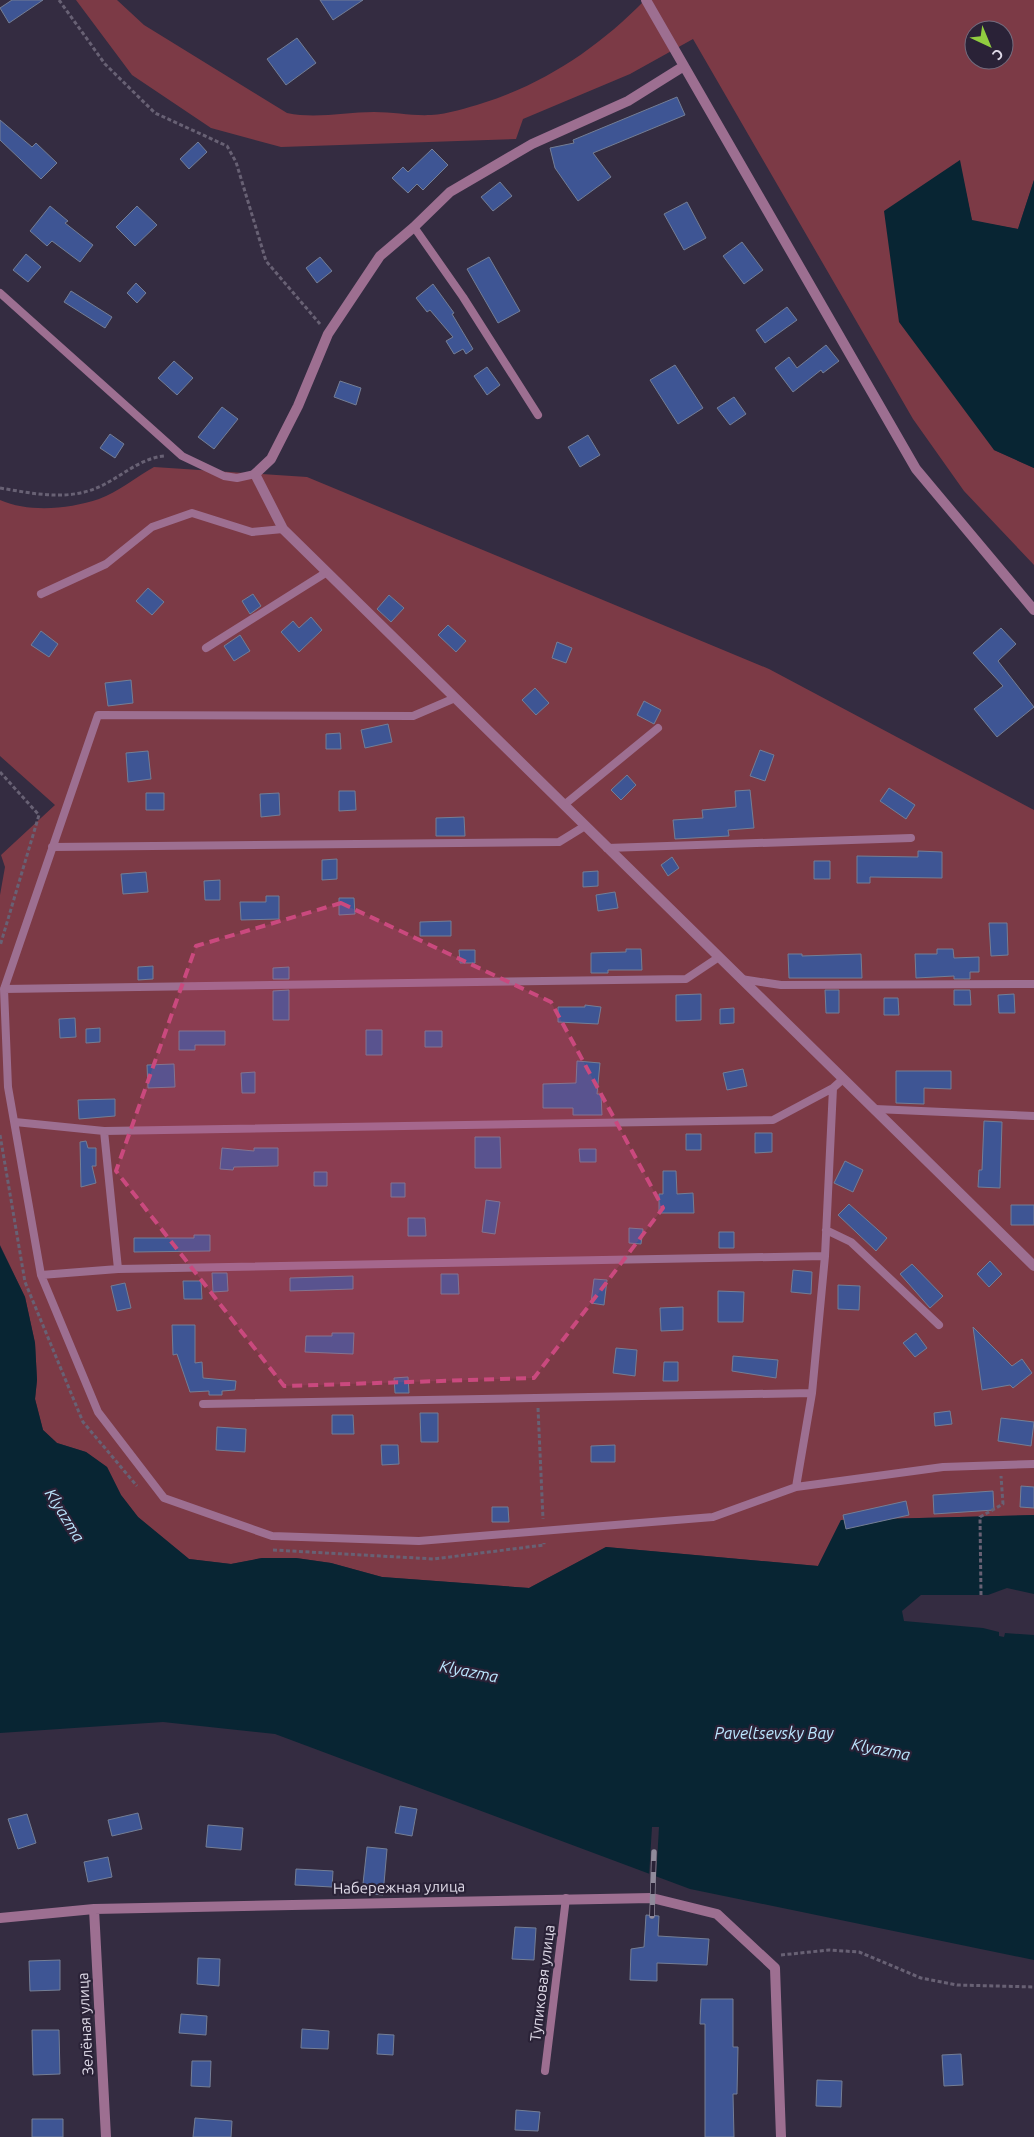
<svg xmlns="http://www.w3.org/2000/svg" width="1034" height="2137" font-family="Ubuntu,sans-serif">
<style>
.green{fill:#7c3a46;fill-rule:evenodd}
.water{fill:#082533}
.pier{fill:#342c41}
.building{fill:#3e5594;stroke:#747e95}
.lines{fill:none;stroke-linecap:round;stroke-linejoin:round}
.path{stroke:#686174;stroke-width:3;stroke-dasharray:4 2.5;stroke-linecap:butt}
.lane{stroke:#9d6f91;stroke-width:8}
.street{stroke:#9d6f91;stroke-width:10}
.rail-casing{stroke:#908a9b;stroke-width:5.5}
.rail{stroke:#2a2237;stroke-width:4;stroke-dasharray:11;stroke-linecap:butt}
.marked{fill:#ca497e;fill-opacity:0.2;stroke:#ca497e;stroke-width:4;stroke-dasharray:10 6;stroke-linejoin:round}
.labels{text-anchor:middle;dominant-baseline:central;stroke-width:4.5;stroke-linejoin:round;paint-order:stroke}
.street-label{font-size:15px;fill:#e0dbe9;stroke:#2a2237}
.water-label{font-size:16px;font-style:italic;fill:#bce7ff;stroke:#2a2237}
</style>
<rect width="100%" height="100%" fill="#342c41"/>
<path class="green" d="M76,0h41l27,25 143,88c29,6 58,-1 87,-1 20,0 38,4 57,3 17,-1 36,-7 52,-12 63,-20 116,-56 162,-103h389v180l-16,49 -46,-8 -13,-61 35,290 40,18v97l-70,-74 -51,-72 -220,-380 -63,35 -107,45 -7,20 -235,8 -70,-19 -79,-53zM974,30h30v30h-30z
M154,467l153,10 462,192 265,141v705l-193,5 -23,46 -212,-19 -77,41 -147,-11 -51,-14 -35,-5h-34l-31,6 -42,-5 -51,-42 -17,-22 -14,-28 -21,-15 -29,-9 -14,-13 -8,-31 2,-19 -2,-37 -10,-46 -25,-52v-350l5,-28 -4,-12 54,-50 -55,-49v-256c30,13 69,9 99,-1 19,-7 37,-22 55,-32z"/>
<path class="water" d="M960,160l12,60 46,9 16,-49v288l-40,-18 -95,-128 -15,-111z
M0,1246l25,51 10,46 2,37 -2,19 8,31 14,13 29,9 21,15 14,28 17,22 51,42 42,5 31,-6h34l35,5 51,14 147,11 77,-41 212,19 23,-46 193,-5v79l-27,-6 -19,7h-67l-19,16 2,10 79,7 16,4v4l5,1 1,-4 29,2v325l-344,-71 -415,-155 -112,-12 -163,11z"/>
<path class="pier" d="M652,1827h7l-3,52 -7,-3z"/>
<path class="building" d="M12,0h31l-34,23 -9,-15z
M320,0h43l-30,20z
M297,38l19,25 -30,22 -19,-26z
M677,97l8,18 -92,38 18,24 -33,24 -23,-33 -5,-20 24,-5 -1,-3z
M0,120l32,27 4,-4 21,20 -16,16 -41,-39z
M198,142l9,10 -18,17 -9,-10z
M432,149l16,16 -25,25 -6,-6 -9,9 -16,-15 11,-11 5,5z
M500,182l12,14 -19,15 -12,-14z
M687,202l19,36 -22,12 -20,-36z
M50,206l18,15 -3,2 28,22 -13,17 -28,-21 -5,5 -17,-15z
M137,206l20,19 -22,21 -19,-19z
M742,242l21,28 -19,14 -21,-28z
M26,254l15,13 -13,15 -15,-12z
M320,257l12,14 -15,12 -11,-15z
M489,257l31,54 -22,12 -31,-54z
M136,283l10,10 -9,10 -10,-10z
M433,284l21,29 -2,1 21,35 -7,5 -3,-5 -9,5 -8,-13 7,-4 -23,-27 -3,2 -11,-14z
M71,291l41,26 -7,11 -41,-26z
M787,307l10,13 -32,23 -9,-13z
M826,345l13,16 -16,12 -2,-3 -28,22 -18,-24 14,-11 8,11z
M174,361l19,17 -16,17 -19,-17z
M675,365l28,43 -25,16 -28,-44z
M487,367l13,18 -13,10 -13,-19z
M340,381l21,7 -5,17 -22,-8z
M734,397l12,17 -16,11 -13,-17z
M222,407l16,12 -24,30 -16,-12z
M110,434l14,10 -9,14 -15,-10z
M588,435l12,20 -20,12 -12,-20z
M148,588l16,14 -12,13 -16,-14z
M253,594l8,12 -11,8 -8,-13z
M389,595l15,13 -13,14 -14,-13z
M311,617l11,13 -23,22 -18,-20 12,-11 6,7z
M448,625l18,16 -10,11 -18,-17z
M1001,628l15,16 -18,17 36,46 -37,30 -23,-28 29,-23 -30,-33z
M41,631l17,13 -9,13 -18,-12z
M240,635l10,16 -16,10 -10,-15z
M557,642l15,6 -6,15 -14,-5z
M131,680l2,23 -25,3 -3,-23z
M535,688l14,15 -13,12 -14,-15z
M644,701l17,9 -7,14 -17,-9z
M388,724l4,18 -27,6 -4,-18z
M340,733l1,16h-15v-15z
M760,750l14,5 -9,26 -15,-5z
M148,751l3,28 -23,3 -2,-29z
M627,775l9,10 -15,15 -10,-10z
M889,788l26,17 -9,14 -26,-18z
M750,790l4,38 -26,2 1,6 -54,3 -2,-19 30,-2 -1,-8 34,-3 -1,-16z
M339,791h16l1,19 -17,1z
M146,793h18v17h-18z
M279,793l1,22 -19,2 -1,-23z
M464,817l1,19h-29v-18z
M918,851l24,1v26l-72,-1v6h-13v-27l61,1z
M672,857l7,11 -11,8 -7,-11z
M337,859v20l-15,1v-20z
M814,861h16v18h-16z
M598,871v15l-15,1v-15z
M146,872l2,20 -25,2 -2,-20z
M220,880v20h-15l-1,-19z
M615,892l3,16 -20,3 -2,-16z
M266,896h13v23l-38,1 -1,-18h26z
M339,898h15l1,16 -16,1z
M451,921v15h-31v-14z
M989,923h18l1,32 -17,1z
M626,949h15l1,21h-34v3h-17v-20l35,-1z
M937,949h16l1,9 25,-1v15h-9v7h-16v-3l-38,2 -1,-24h22z
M459,950h16v13h-15z
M788,954h14v2l59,-2 1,24h-73z
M153,966v13l-15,1v-13z
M289,967v12h-16v-11z
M289,990v30h-16v-29z
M825,990h14v23h-13z
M954,990h16l1,15h-17z
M701,994v26l-25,1v-26z
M1014,994l1,19h-16l-1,-18z
M884,998h14l1,17h-15z
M585,1005l16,2 -3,17 -40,-2v-15h27z
M734,1008v15l-14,1v-15z
M75,1018l1,19 -16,1 -1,-19z
M100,1028v14l-14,1v-14z
M366,1030h16v25h-16z
M179,1031h46v14h-30v5h-16z
M425,1031h17v16h-17z
M577,1061l23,2 -3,31h4l1,21h-29v-7h-30v-24l33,-1z
M174,1064l1,23 -27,1 -1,-23z
M743,1069l4,17 -20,4 -4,-17z
M896,1071h55v18l-27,-1v16l-28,-1z
M255,1072v21h-13l-1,-20z
M115,1099v17l-36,3 -1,-19z
M984,1121l18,1 -2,66 -22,-1 1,-17h3z
M755,1133h17v19l-17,1z
M686,1134h15v16h-15z
M475,1137h25l1,31h-26z
M86,1141l2,7h8v18h-4l4,17 -15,4 -1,-45z
M222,1148l32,3v-3h24v18l-44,1 -1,3 -13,-1z
M579,1149h17v13h-16z
M845,1161l18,9 -10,22 -19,-9z
M663,1171h13l1,23 16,-1 1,20h-35v-19h4z
M314,1172h13v14h-13z
M391,1183h14v14h-14z
M486,1200l14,2 -5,32 -13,-2z
M849,1204l38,34 -11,13 -38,-36z
M1011,1205h23v20h-23z
M408,1218h17l1,18h-18z
M629,1228l14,1 -2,15 -12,-1z
M719,1232h15v16h-15z
M194,1235h16v16l-76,1v-14h60z
M990,1261l12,13 -13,13 -12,-13z
M912,1264l31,32 -13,12 -30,-34z
M793,1270l19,2 -1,22 -20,-2z
M212,1273h15l1,18 -15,1z
M441,1274h17l1,20h-18z
M353,1276v13l-63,2v-13z
M594,1279l13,1 -3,25 -13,-2z
M183,1281h18l1,18h-18z
M125,1283l6,25 -14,3 -6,-25z
M838,1285l22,1 -1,24 -21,-1z
M718,1291l26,1 -1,30h-25z
M683,1307v23l-22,1 -1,-23z
M172,1325h23v38l7,-1 1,16 33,3 -1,9 -13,1v4h-13v-4l-19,1 -13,-38 -4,1z
M973,1327l39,39 10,-7 10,14 -19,15 -3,-3 -28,5z
M332,1333h22l-1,21 -48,-2 1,-16h26z
M916,1333l11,15 -12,9 -12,-14z
M616,1348l21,2 -2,26 -22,-3z
M733,1356l45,4 -2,18 -44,-7z
M664,1362h14v19h-15z
M408,1377l1,16h-14l-1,-15z
M950,1411l2,13 -17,2 -1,-13z
M420,1413h18v29h-17z
M332,1415h21l1,19h-22z
M1001,1418l33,4 -3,24 -33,-5z
M217,1427l29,2 -1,23 -29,-2z
M381,1445h17l1,19 -17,1z
M615,1445v17h-24v-16z
M1021,1486l13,1v21l-14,-1z
M993,1491l1,19 -60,4 -1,-19z
M906,1501l3,14 -63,14 -3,-14z
M492,1507h16l1,15h-17z
M400,1806l17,3 -5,27 -17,-3z
M138,1813l4,16 -30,7 -4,-16z
M27,1814l9,29 -18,6 -10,-30z
M208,1825l35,3 -2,22 -35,-3z
M367,1847l20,2 -4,46 -21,-2z
M108,1857l4,20 -24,5 -4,-20z
M296,1869l37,2 -1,16 -37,-2z
M646,1915l13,1 -1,20 51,3 -2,26 -50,-2v18l-27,-1 1,-31 13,-2z
M515,1927l21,1 -2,32 -22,-1z
M198,1958l22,1 -1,27 -22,-2z
M60,1960v30l-30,1 -1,-30z
M701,1999h32v48h5l-1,47h-4l1,43h-29v-113h-5z
M181,2014l26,2 -1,19 -27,-2z
M302,2029l27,2 -1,18 -27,-1z
M32,2030h27l1,44 -27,1z
M378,2034l16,1 -1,20 -16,-1z
M961,2054l2,31 -19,1 -2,-31z
M192,2061h19l-1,26 -19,-1z
M817,2080l25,1 -1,26 -25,-1z
M516,2110l24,2 -2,19 -23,-1z
M195,2118l37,3 -1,16h-38z
M32,2119h31v18h-31z"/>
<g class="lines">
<path class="path" d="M59,0l46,64 50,49 72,33 9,16 30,99 54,63
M0,488c36,6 72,14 105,-4 19,-10 37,-26 59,-28
M0,772l39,43 -39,131
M0,1135l25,147 58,140 54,64
M538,1408l5,111
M273,1550l161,9 110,-14v-2
M981,1595l-1,-78 23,-13 -2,-28
M781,1955l48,-5 30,2 62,26 36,7 77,2"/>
<path class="lane" d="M414,227l49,70 75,118
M0,293l182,163 42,20 13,2 18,-4
M41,594l65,-30 46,-37 40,-14 60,19 31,-3
M206,648l121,-76
M455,698l-42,18 -315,-1 -94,274 4,98 33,188 57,137 66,86 108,38 147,5 294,-24 83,-30 147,-20 91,-3
M564,805l94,-77
M52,847l507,-5 26,-16
M607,848l304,-10
M741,979l40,6 253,-1
M4,989l682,-10 33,-22
M875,1109l159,7
M15,1122l89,9 669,-11 60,-32
M104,1131l14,138
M826,1230l25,12 88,83
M41,1275l77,-6 707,-13
M203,1404l609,-11
M796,1487l16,-94 13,-137 8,-168 10,-9
M545,2071l21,-173"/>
<path class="street" d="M646,0l270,469 118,141
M684,66l-56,35 -96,43 -82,48 -36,35 -34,29 -52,78 -30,72 -27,53 -16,15 28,55 751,737
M94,1909l12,228
M0,1918l94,-9 558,-11 65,16 58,54 6,169"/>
<defs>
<path id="rail" d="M652,1916l2,-64"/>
</defs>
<use href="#rail" class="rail-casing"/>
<use href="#rail" class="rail"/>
</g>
<path class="marked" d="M341,903l210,99 112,206 -129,170 -250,8 -168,-215 80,-225z"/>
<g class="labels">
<g class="street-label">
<text transform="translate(399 1887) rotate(-1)">Набережная улица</text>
<text transform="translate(542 1983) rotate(-83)">Тупиковая улица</text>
<text transform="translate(85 2024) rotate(-93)">Зелёная улица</text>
</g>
<g class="water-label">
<text transform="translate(65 1515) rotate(58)">Klyazma</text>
<text transform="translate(469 1671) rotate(11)">Klyazma</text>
<text x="774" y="1733">Paveltsevsky Bay</text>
<text transform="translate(881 1749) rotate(11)">Klyazma</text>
</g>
</g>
<g transform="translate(989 45) rotate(136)"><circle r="24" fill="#2a2237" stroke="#736c7e"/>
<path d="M0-4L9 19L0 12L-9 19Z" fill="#91cd40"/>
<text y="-8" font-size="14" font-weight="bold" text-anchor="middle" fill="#e0dbe9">С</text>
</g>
</svg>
